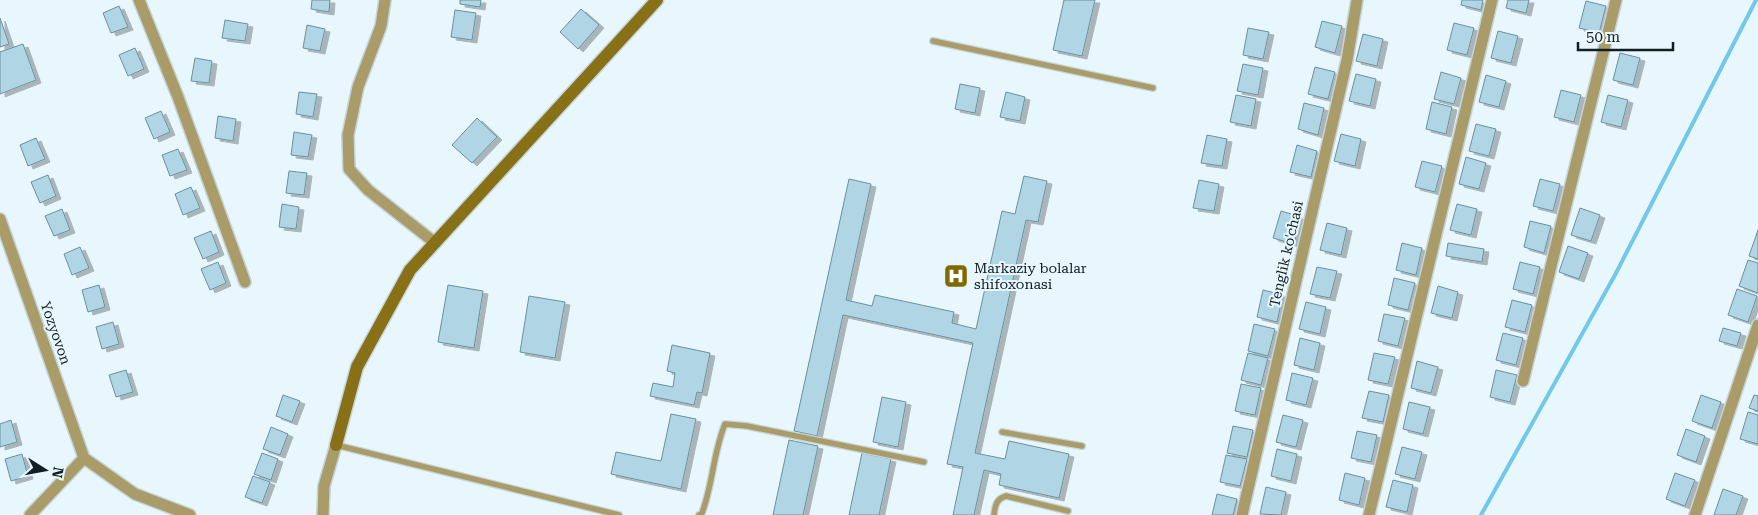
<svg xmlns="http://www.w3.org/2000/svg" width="1758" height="515" font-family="'Roboto Serif',serif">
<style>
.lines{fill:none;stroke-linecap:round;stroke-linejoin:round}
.stream{stroke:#71c8e9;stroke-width:4}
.building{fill:#b0d6e5;stroke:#6b8f9d;filter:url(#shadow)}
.lane-casing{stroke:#c5d4da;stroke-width:8}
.street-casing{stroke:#c5d4da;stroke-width:14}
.secondary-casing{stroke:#c5d4da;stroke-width:15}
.lane{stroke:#aa9c69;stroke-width:5.5}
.street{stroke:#aa9c69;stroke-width:11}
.secondary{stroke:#877015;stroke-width:12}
.labels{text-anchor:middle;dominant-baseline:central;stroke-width:4;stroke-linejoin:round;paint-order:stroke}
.street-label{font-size:14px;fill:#101f24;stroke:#e8f7fd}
.poi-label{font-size:14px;fill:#101f24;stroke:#e8f7fd;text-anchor:start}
</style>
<defs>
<filter id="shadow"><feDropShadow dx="5" dy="3" stdDeviation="0" flood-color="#0004"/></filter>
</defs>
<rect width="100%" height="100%" fill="#e8f7fd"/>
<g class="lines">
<path class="stream" d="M1481,515l134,-240 141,-275"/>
</g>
<path class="building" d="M312,0h18l-1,12 -18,-3z
M460,0h21l-1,7 -20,-3z
M1064,0h31l-13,56 -29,-6z
M1462,0h21l-2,10 -20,-5z
M1508,0h21l-3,13 -20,-5z
M1586,1l20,5 -7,27 -20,-5z
M119,6l9,21 -17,6 -8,-20z
M581,9l18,16 -21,24 -18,-17z
M455,10l21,3 -4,27 -21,-3z
M0,18l9,26 -9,3z
M225,20l23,4 -3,17 -23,-3z
M1322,21l20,5 -7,27 -20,-6z
M1454,23l20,5 -7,27 -20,-5z
M307,25l18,4 -5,22 -17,-3z
M1248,28l21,4 -6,27 -20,-4z
M1498,31l20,5 -7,27 -20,-5z
M1363,34l20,5 -6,27 -21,-5z
M23,44l13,36 -36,14v-42z
M135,48l9,21 -16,7 -9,-21z
M1620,53l20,5 -7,27 -20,-5z
M195,58l17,3 -3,22 -18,-2z
M1243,64l20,4 -5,27 -21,-4z
M1315,67l20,5 -7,27 -20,-5z
M1441,72l20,6 -7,26 -20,-5z
M1356,74l20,5 -6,27 -21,-5z
M1486,75l20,6 -7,26 -20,-5z
M960,84l20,4 -5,25 -20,-4z
M1561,90l20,5 -7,27 -20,-5z
M299,92l18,2 -4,23 -17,-3z
M1006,92l19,5 -5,24 -20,-4z
M1236,95l20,4 -5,27 -21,-4z
M1608,95l20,5 -7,27 -20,-5z
M1432,102l20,5 -6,27 -20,-5z
M1304,103l20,5 -6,27 -20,-6z
M161,111l9,21 -16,7 -9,-21z
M218,116l18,3 -3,22 -18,-3z
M477,118l20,19 -25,26 -20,-18z
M1476,124l20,5 -7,27 -20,-5z
M294,132l18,3 -4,22 -17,-2z
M1341,134l20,5 -6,27 -21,-5z
M1207,135l20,4 -5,27 -21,-3z
M36,138l9,21 -17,7 -8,-21z
M1297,145l20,6 -6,26 -21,-5z
M178,149l9,21 -17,6 -8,-21z
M1466,157l20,6 -7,26 -20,-5z
M1422,161l20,5 -7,26 -20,-5z
M289,171l18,2 -3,22 -18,-2z
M48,175l8,21 -16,7 -9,-21z
M1024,176l23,5 -9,41 -12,-2 -51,233 30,6 4,-18 60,13 -10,44 -60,-13 2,-11 -17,-4 -10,45h-21l10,-48 -16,-3 26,-121 -130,-28 -26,121 -23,-5 55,-252 22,5 -25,116 26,6 3,-11 79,17 -2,11 24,6 26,-118 13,3z
M1540,179l20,5 -7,27 -20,-5z
M1199,180l20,4 -5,27 -21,-3z
M191,187l9,21 -17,7 -8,-21z
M282,204l17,3 -3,22 -17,-2z
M1457,204l20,5 -6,26 -21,-5z
M1580,208l20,7 -9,26 -20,-6z
M62,209l8,21 -16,6 -9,-20z
M1281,211l20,6 -7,27 -21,-6z
M1530,221l21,5 -7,27 -20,-6z
M1327,223l20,5 -6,27 -21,-5z
M1758,230v29l-9,-3z
M211,231l8,21 -16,7 -9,-21z
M1402,243l20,5 -6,27 -20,-5z
M1448,243l36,6 -2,13 -36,-6z
M1568,246l20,7 -9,26 -20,-7z
M80,247l9,21 -17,7 -8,-21z
M1748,260l10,3v30l-19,-7z
M218,262l8,21 -16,7 -9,-21z
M1520,262l20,5 -7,27 -20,-5z
M1317,267l20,4 -7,27 -20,-4z
M1394,278l21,5 -7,27 -20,-5z
M99,285l6,22 -17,5 -6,-22z
M448,285l35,6 -9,57 -36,-6z
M1438,286l20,6 -6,26 -21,-5z
M1737,289l20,7 -9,26 -20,-7z
M1263,290l20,5 -6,27 -20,-5z
M529,296l36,6 -10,56 -35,-6z
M1512,300l20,5 -7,27 -20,-5z
M1306,302l20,5 -6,27 -21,-5z
M1384,314l21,4 -7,28 -20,-5z
M113,322l6,22 -17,5 -6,-22z
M1254,324l21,5 -7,27 -20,-5z
M1723,328l18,5 -4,13 -18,-5z
M1503,333l20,5 -7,27 -20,-5z
M1300,338l20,5 -6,27 -20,-5z
M672,345l38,8 -8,40 -5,-1 -3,13 -44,-9 3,-13 20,4 2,-14 -8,-2z
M1248,353l20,5 -7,27 -20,-5z
M1374,353l21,4 -7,27 -20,-4z
M1417,361l21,6 -7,26 -20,-5z
M126,370l7,22 -17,5 -7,-22z
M1496,370l21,5 -7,27 -20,-5z
M1292,373l21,5 -7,27 -20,-5z
M1241,384l20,4 -6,27 -20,-4z
M1369,391l20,4 -6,27 -21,-4z
M283,395l17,6 -8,21 -16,-6z
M1701,395l20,7 -9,26 -20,-7z
M1754,395l4,1v15l-9,-3z
M882,397l24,5 -8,45 -25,-5z
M1409,402l21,5 -7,27 -20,-5z
M1748,412l10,3v29l-18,-5z
M671,414l25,5 -15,70 -70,-15 5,-22 45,9z
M1283,415l20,5 -7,27 -20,-5z
M11,420l6,22 -17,5v-23z
M1233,426l20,4 -6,27 -20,-4z
M271,427l17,7 -8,21 -17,-6z
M1686,429l19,7 -9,26 -19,-7z
M1357,431l20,4 -6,27 -20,-4z
M789,440l29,6 -15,69h-30z
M1402,447l20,5 -7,27 -20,-5z
M1277,449l20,5 -6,27 -20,-5z
M262,453l16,6 -7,21 -17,-6z
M862,453l29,6 -12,56h-30z
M22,454l6,22 -17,5 -6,-22z
M1226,455l21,4 -7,27 -20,-4z
M1345,473l20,5 -6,27 -20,-5z
M1675,473l20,7 -10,26 -19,-7z
M253,476l17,6 -8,21 -17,-6z
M1393,480l20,5 -6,27 -21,-5z
M1266,487l20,5 -5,23 -21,-1z
M1723,489l20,7 -7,19h-22z
M1217,494l20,5 -4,16h-21z"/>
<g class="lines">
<defs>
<path id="lane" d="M933,41l220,47
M1002,432l80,14
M336,445l283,70
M699,515l3,-2c11,-29 11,-60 23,-89l22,2 177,36
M994,515c1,-9 2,-16 12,-19l62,15"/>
<path id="street" d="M139,0l39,97 67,185
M385,0l-4,26 -23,61 -10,48 1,34 19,21 66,52
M0,219l84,239
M1523,381l93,-381
M84,458l51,36 55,21
M30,515l54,-57
M323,515l1,-29 12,-41
M1242,515l105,-455 10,-60
M1369,515l123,-515
M1695,515l63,-190"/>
<path id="secondary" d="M336,445l21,-78 53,-97 247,-270"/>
</defs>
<use href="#lane" class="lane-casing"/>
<use href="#street" class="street-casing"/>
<use href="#secondary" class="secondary-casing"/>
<use href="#lane" class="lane"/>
<use href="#street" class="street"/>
<use href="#secondary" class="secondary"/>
</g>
<defs>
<symbol id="hospital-square" viewBox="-11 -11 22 22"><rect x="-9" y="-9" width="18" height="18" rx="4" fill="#816a02" stroke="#e8f7fd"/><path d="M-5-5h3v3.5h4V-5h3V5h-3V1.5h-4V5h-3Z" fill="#fff"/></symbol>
</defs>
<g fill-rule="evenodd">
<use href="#hospital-square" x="942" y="262" width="28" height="28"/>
</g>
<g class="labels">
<g class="street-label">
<text transform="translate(1286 254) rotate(-77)">Tenglik ko'chasi</text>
<text transform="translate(56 333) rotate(71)">Yozyovon</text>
</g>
<g class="poi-label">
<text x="974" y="268">Markaziy bolalar<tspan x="974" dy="16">shifoxonasi</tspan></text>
</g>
</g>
<g transform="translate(45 470) rotate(101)" stroke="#e8f7fd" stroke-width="4" paint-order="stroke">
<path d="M0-4L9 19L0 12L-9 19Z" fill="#101f24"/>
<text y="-8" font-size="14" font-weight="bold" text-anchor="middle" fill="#101f24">N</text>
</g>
<path d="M1578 42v8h95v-8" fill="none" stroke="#101f24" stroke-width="2.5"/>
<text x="1586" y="42" font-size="15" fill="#101f24" stroke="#e8f7fd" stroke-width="4" paint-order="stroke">50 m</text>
</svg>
